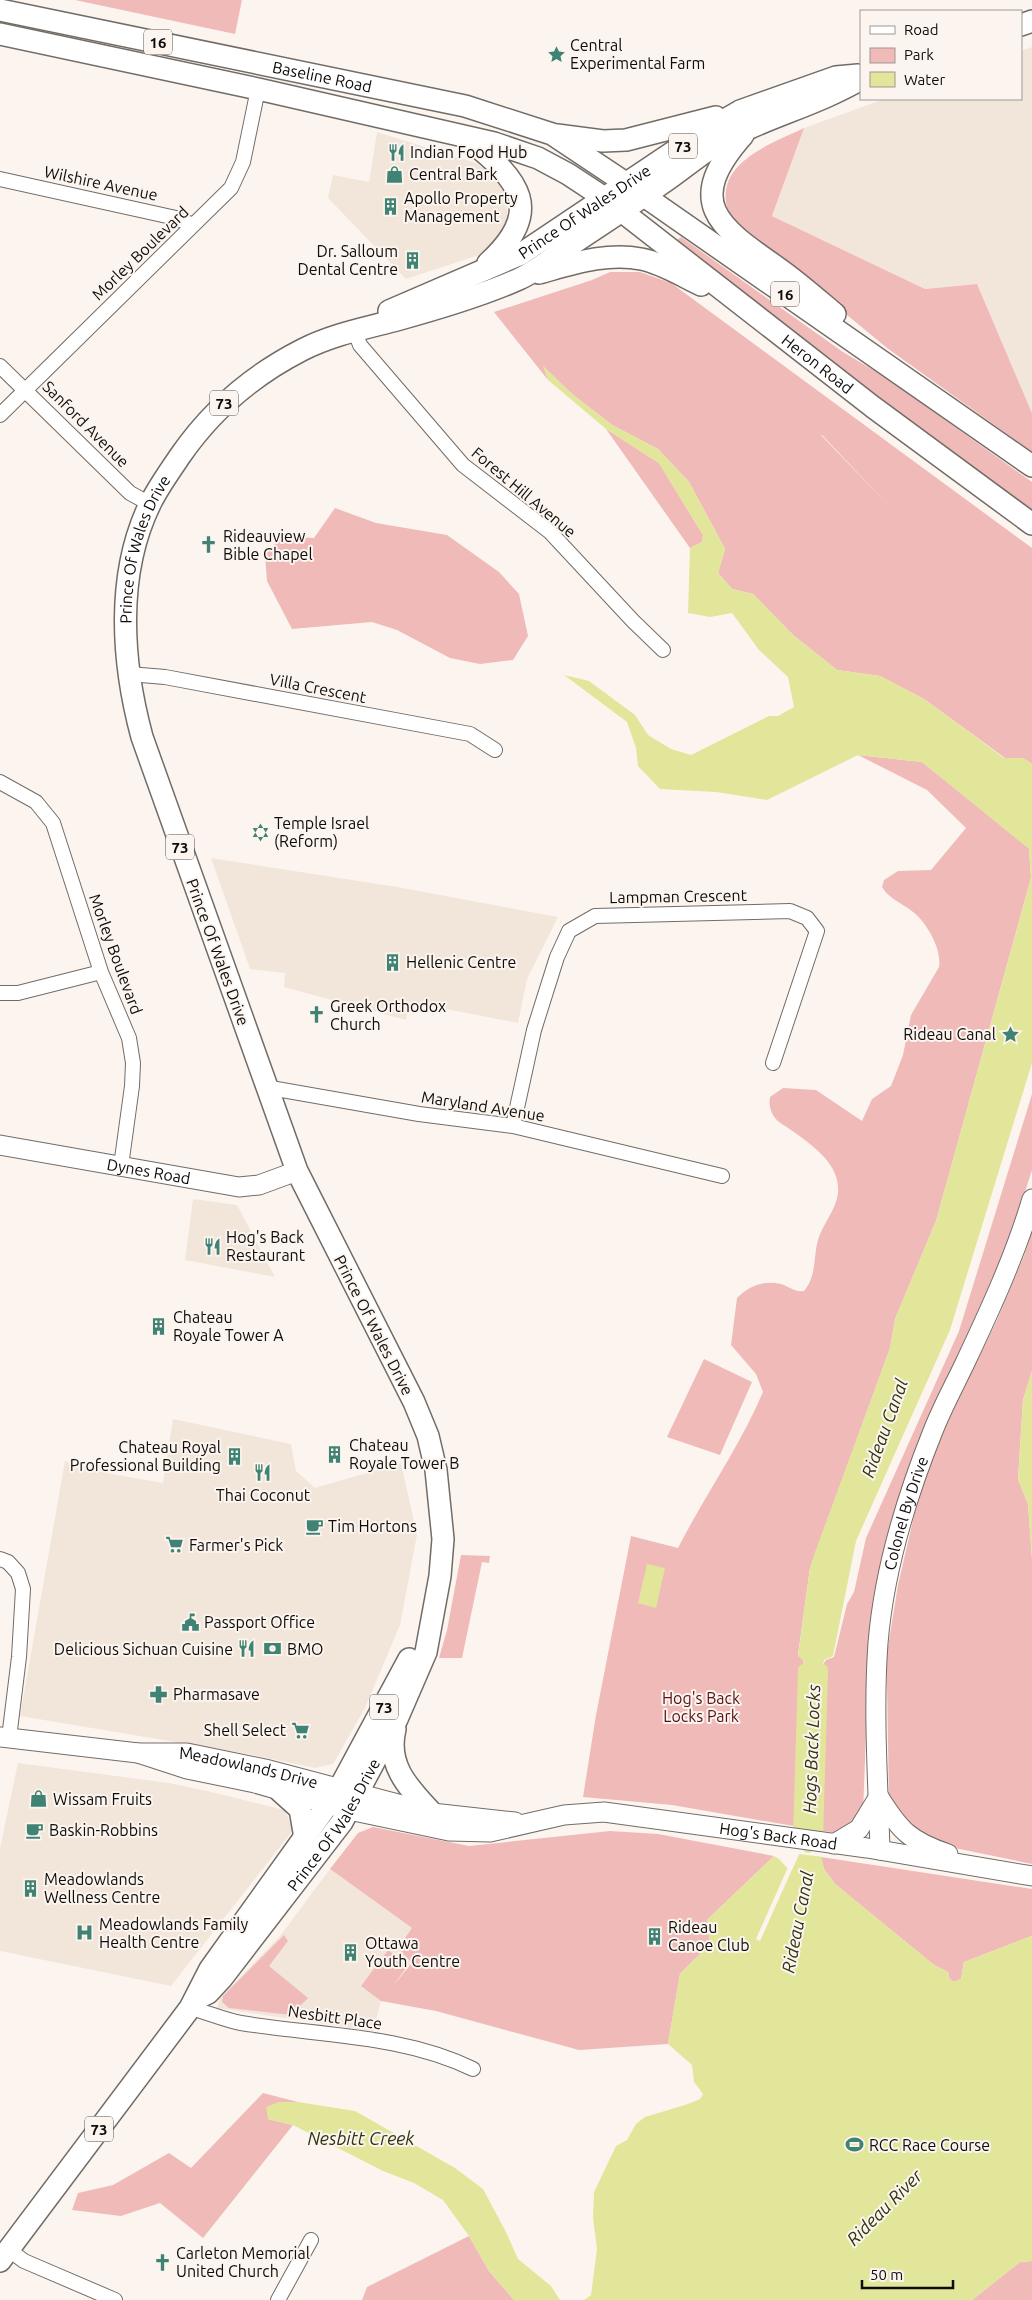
<svg xmlns="http://www.w3.org/2000/svg" width="1032" height="2300" font-family="Ubuntu,sans-serif">
<style>
.built{fill:#f2e6db}
.green{fill:#f0bab9;fill-rule:evenodd}
.water{fill:#e2e69b}
.pier{fill:#fcf5ef}
.lines{fill:none;stroke-linecap:round;stroke-linejoin:round}
.canal{stroke:#e2e69b;stroke-width:12}
.street-casing{stroke:#726c67;stroke-width:16}
.secondary-casing{stroke:#726c67;stroke-width:21}
.primary-casing{stroke:#726c67;stroke-width:24}
.street{stroke:#fff;stroke-width:14}
.secondary{stroke:#fff;stroke-width:19}
.primary{stroke:#fff;stroke-width:21}
.labels{text-anchor:middle;dominant-baseline:central;stroke-width:4;stroke-linejoin:round;paint-order:stroke}
.shield{fill:#fcf5ef;stroke:#55524f;stroke-width:1}
.shield-label{font-size:15px;font-weight:bold;fill:#0e0c0a}
.poi-label{font-size:16px;fill:#0e0c0a;stroke:#fcf5ef;text-anchor:start}
.street-label{font-size:16px;fill:#0e0c0a;stroke:#fcf5ef}
.park-label{font-size:16px;fill:#550f18;stroke:#fcf5ef}
.water-label{font-size:18px;font-style:italic;fill:#323312;stroke:#fcf5ef}
</style>
<rect width="100%" height="100%" fill="#fcf5ef"/>
<path class="built" d="M1032,47v366l-55,-129 -52,5 -153,-73 32,-88 80,-29h137v-48z
M377,132l99,31 17,12 9,11 5,13v21l-4,12 -21,22 -76,25 -78,-81 5,-23 36,7z
M211,858l186,29 161,30 -31,62 -9,44 -108,-21 -4,18 -122,-33 1,-14 -35,-4z
M193,1199l44,6 38,72 -90,-17z
M173,1419l118,25 5,27 19,17 86,-25 16,72 -17,90 -35,83 -32,56 -18,4 -62,-13 -233,-39 45,-255 41,12 57,10z
M18,1763l151,20 38,8 77,19 10,19 -123,157 -171,-35v-103z
M330,1869l82,59 1,35 -32,38 -8,30 -156,-23 2,-9 61,-63z"/>
<path class="green" d="M75,0h167l-7,34z
M804,128l-32,88 153,73 52,-5 55,129v39l-145,-104 -148,-122c-4,-5 -10,-13 -12,-19 -11,-45 46,-64 77,-79z
M681,237l162,115 42,25 147,105v28l-86,-61 -269,-209z
M610,272h30l31,11 361,265v216l-9,-6h-18l-81,-59 -44,-23 -43,-6 -44,-35 -40,-41 -21,-5 -14,-16 7,-24 -36,-67 -31,-33 -46,-24 -40,-31 -28,-27 4,13 -54,-68 98,-32zM821,435h1l70,74z
M606,429l53,34 44,72 -1,7 -12,6z
M335,508l41,15 71,12 52,37 20,22 9,42 -15,24 -33,4 -30,-6 -53,-28 -25,-8 -80,7 -25,-48 -2,-26 17,-19 32,2z
M858,755l64,7 107,86 2,30 -95,343 -41,98 -5,29 -80,220 -12,87 5,5 1,10 -5,157 -127,-22 -89,-8 13,-82 35,-179 47,12c27,-53 62,-102 85,-156l-7,-18 -25,-29 6,-47c12,-12 26,-18 44,-14 9,3 13,8 23,7 13,-16 9,-33 14,-51 5,-17 22,-35 20,-53 -1,-26 -29,-44 -47,-57 -5,-4 -12,-7 -16,-12 -5,-6 -6,-14 -5,-21l13,-9 33,2 46,31 10,-22 19,-13 12,-31 8,-40 28,-48c3,-18 -12,-44 -26,-55 -11,-9 -24,-13 -31,-25l2,-7 14,-9 33,-1 35,-42 -39,-38z
M1032,1094v76l-24,75 -80,179 -60,253 -5,137 -20,19 -23,-2 4,-168 2,-3 8,-3 13,-53 7,-12 12,-54 93,-207z
M1032,1231v140l-9,29 -5,79 10,25 4,55v305l-87,-18 -37,-15 -19,-33 -2,-113v-32l11,-68 16,-69 14,-45 16,-42 53,-109 27,-64z
M704,1359l48,23 -32,73 -53,-18z
M461,1555l29,1 -1,7 -7,-1 -20,96h-23l8,-28z
M373,1827l96,19 141,-15 48,3 116,22 -67,64 3,24 -30,30 -12,70 -89,6 -143,-39 -55,-10 -20,-15 27,-36 20,15 -15,21 19,-23 -14,-15 14,-20 -82,-59 28,-36z
M821,1857l211,32v47l-68,26 -3,17 -8,3 -4,-4 -1,-6 -14,-7 -99,-81 -11,-15z
M284,1935l4,6 -19,25 39,32 -17,17 -62,-7 -7,-6 1,-6z
M263,2093l35,9h-19l-11,17 25,6 -90,113 -43,-35 -39,13 -49,-6 6,-17 35,-8 56,-32 22,15z
M469,2236l20,35 25,29h-152l5,-13z
M1032,2261v39h-60l48,-38z"/>
<path class="water" d="M543,366l29,28 40,31 46,24 31,33 36,67 -7,24 14,16 21,5 40,41 44,35 43,6 44,23 80,59h19l9,6v299l-82,267 -94,211 -23,115 -9,4 -2,10h-18l-1,-10 -5,-4 12,-88 4,-13 76,-207 5,-29 41,-98 95,-343 -2,-29 -107,-87 -64,-7 -91,45 -51,-8 -56,-3 -22,-23 -2,-18 -9,-26 -63,-47 25,6 46,34 13,20 23,14 20,6 78,-39h9l16,-9 -6,-30 -29,-27 -27,-37 -22,4 -22,-4 2,-65 12,-6 1,-7 -44,-72 -53,-34 -58,-49z
M1032,1371v188l-4,-55 -10,-25 5,-79z
M647,1564l18,4 -9,40 -18,-5z
M799,1837l18,3 7,29 11,15 99,81 14,7 1,6 4,4 8,-3 3,-17 68,-26v325l-12,1 -48,38h-388l7,-5 6,-46 -4,-31 1,-26 22,-46 11,-6 9,-16 9,-7 43,-13 12,-5 3,-5 -9,-12 -2,-17 -24,-21 12,-70 30,-30 -3,-24 67,-64c9,4 10,12 18,14l7,-16z
M279,2102h19l57,9 100,57 28,21 23,43 12,27 33,27 9,14h-46l-25,-29 -20,-35 -26,-36 -29,-17 -31,-12 -90,-46 -25,-6 -2,-12z"/>
<path class="pier" d="M796,1837l24,2 4,18 -25,-3 -39,87 -4,-2 33,-74 1,2 6,-13z"/>
<g class="lines">
<path class="canal" d="M804,1670h18l-5,170 -18,-3z
M808,1847l5,-173 3,-19"/>
<defs>
<path id="street" d="M0,179l176,39 17,7
M354,329l6,16 103,120 87,67 83,89 30,29
M0,366l130,127 20,11
M0,415l231,-227 12,-26 15,-73
M129,674l36,3 305,57 25,16
M0,782l36,20 17,21 48,149 28,66 4,25 -1,23 -11,80
M0,993h18l83,-21
M265,1087l154,27 94,12 209,50
M513,1126l21,-96 23,-73 12,-26 26,-15 195,-5 17,7 10,13 -44,132
M0,1559l8,3 10,11 5,16 -4,68 -10,81
M190,2008c17,4 34,12 51,15 78,13 160,11 232,46
M9,2250l15,11 91,39
M278,2300l33,-60"/>
<g id="secondary">
<path id="s1" d="M0,1145l239,42 20,-2 38,-14"/>
<path id="s2" d="M0,1737l138,16h49l78,16 167,44 83,9"/>
<path id="s3" d="M138,1753l49,16 68,14 94,27 100,21 41,1 74,-17 40,-3 263,36 165,28"/>
<path d="M879,1797c21,34 31,44 69,57"/>
<path d="M834,1844l25,-15 19,-31"/>
<path id="s4" d="M880,1850c-2,-69 -7,-138 -2,-207 6,-72 28,-145 55,-212 9,-23 21,-45 32,-68 25,-53 50,-107 67,-164"/>
</g>
<g id="primary">
<path id="s5" d="M0,10l465,96 87,28 75,50 405,282"/>
<path d="M1021,25l11,-4"/>
<path id="s6" d="M0,34l258,55 236,54 44,15 30,16 38,25 267,208 159,117"/>
<path d="M557,135l46,6 23,-1 90,-23"/>
<path d="M743,135c-60,68 -25,91 35,133 20,14 38,30 57,46"/>
<path d="M469,140c51,40 76,71 19,123"/>
<path d="M539,273c33,-9 68,-21 102,-14 21,4 41,17 60,26"/>
<path id="s7" d="M389,311l132,-57 176,-118 43,-25 96,-34 22,-2"/>
<path d="M395,1729c-9,37 14,59 37,84"/>
<path d="M280,1791l20,18 5,29"/>
<path id="s8" d="M196,1999l12,-6 14,-15 120,-156 55,-103 29,-67 14,-76 3,-37 -7,-69 -8,-34 -14,-34 -117,-231 -155,-434c-20,-74 -27,-163 9,-235 8,-16 19,-31 29,-46 31,-45 73,-81 122,-106 31,-16 65,-22 98,-31 40,-11 81,-23 119,-40 18,-8 34,-22 50,-33 32,-21 64,-42 95,-64 15,-10 29,-22 44,-32 48,-31 104,-42 153,-71"/>
<path d="M0,2261l190,-253 20,-39 129,-180 70,-130"/>
</g>
</defs>
<use href="#street" class="street-casing"/>
<use href="#secondary" class="secondary-casing"/>
<use href="#primary" class="primary-casing"/>
<use href="#street" class="street"/>
<use href="#secondary" class="secondary"/>
<use href="#primary" class="primary"/>
</g>
<defs>
<symbol id="sight-bare" viewBox="-9 -9 18 18"><path d="M0-6L1.8-2.2L6-1.7L2.9 1.2L3.7 5.4L0 3.3L-3.7 5.4L-2.9 1.2L-6-1.7L-1.8-2.2Z" fill="#408375" stroke="#fcf5ef" stroke-width="2.5" paint-order="stroke"/></symbol>
<symbol id="restaurant-bare" viewBox="-9 -9 18 18"><path d="M-5-6h1v4h1v-4h1v4h1v-4h1v5L-1.5 .5V6h-2V.5L-5-1ZM5-6V6H3V1.5H1.5Q1.5-4 5-6Z" fill="#408375" stroke="#fcf5ef" stroke-width="2.5" paint-order="stroke"/></symbol>
<symbol id="shop-bare" viewBox="-9 -9 18 18"><path d="M-5-2.5h2.3a2.7 3.5 0 0 1 5.4 0H5L5.5 6h-11ZM-1.5-2.5h3a1.5 2.3 0 0 0-3 0Z" fill="#408375" stroke="#fcf5ef" stroke-width="2.5" paint-order="stroke"/></symbol>
<symbol id="building-bare" viewBox="-9 -9 18 18"><path d="M-4-6H4V6H1V3H-1V6H-4ZM-2.5-4.3h1.7v1.8h-1.7ZM.8-4.3h1.7v1.8H.8ZM-2.5-1h1.7V.8h-1.7ZM.8-1h1.7V.8H.8Z" fill="#408375" stroke="#fcf5ef" stroke-width="2.5" paint-order="stroke"/></symbol>
<symbol id="church-bare" viewBox="-9 -9 18 18"><path d="M-1.2-6h2.4v3.5h3.3v2.4h-3.3V6h-2.4V-.1h-3.3v-2.4h3.3Z" fill="#408375" stroke="#fcf5ef" stroke-width="2.5" paint-order="stroke"/></symbol>
<symbol id="synagogue-bare" viewBox="-9 -9 18 18"><path d="M0-6.5L5.6 3.2H-5.6ZM0 6.5L5.6-3.2H-5.6Z" fill="#408375" stroke="#fcf5ef" stroke-width="2.5" paint-order="stroke"/></symbol>
<symbol id="cafe-bare" viewBox="-9 -9 18 18"><path d="M-5.5-4.5H6V0H3Q3 3.5 0 3.5H-2.5Q-5.5 3.5-5.5 0ZM3-3.2v2h1.7v-2ZM-6 4.5H4V6H-6Z" fill="#408375" stroke="#fcf5ef" stroke-width="2.5" paint-order="stroke"/></symbol>
<symbol id="supermarket-bare" viewBox="-9 -9 18 18"><path d="M-6-5.5h2.5l.6 2H6L4.5 2H-2.5L-4.4-4H-6ZM-1.5 3.2a1.3 1.3 0 1 0 .1 0ZM3 3.2a1.3 1.3 0 1 0 .1 0Z" fill="#408375" stroke="#fcf5ef" stroke-width="2.5" paint-order="stroke"/></symbol>
<symbol id="civic-bare" viewBox="-9 -9 18 18"><path d="M-.6-6.5H3V-4.5H.6V-3L4-1V1h2V6H-6V1h2V-1L-.6-3ZM-1.2 2.5V6h2.4V2.5Z" fill="#408375" stroke="#fcf5ef" stroke-width="2.5" paint-order="stroke"/></symbol>
<symbol id="bank-bare" viewBox="-9 -9 18 18"><path d="M-6-4H6V4H-6ZM0-2.3a2.3 2.3 0 1 0 0 4.6a2.3 2.3 0 1 0 0-4.6Z" fill="#408375" stroke="#fcf5ef" stroke-width="2.5" paint-order="stroke"/></symbol>
<symbol id="pharmacy-bare" viewBox="-9 -9 18 18"><path d="M-2-6h4v4h4v4h-4v4h-4v-4h-4v-4h4Z" fill="#408375" stroke="#fcf5ef" stroke-width="2.5" paint-order="stroke"/></symbol>
<symbol id="hospital-bare" viewBox="-9 -9 18 18"><path d="M-5-5h3v3.5h4V-5h3V5h-3V1.5h-4V5h-3Z" fill="#408375" stroke="#fcf5ef" stroke-width="2.5" paint-order="stroke"/></symbol>
<symbol id="stadium-bare" viewBox="-9 -9 18 18"><path d="M0-5a6.5 5 0 1 0 0 10a6.5 5 0 1 0 0-10ZM-3.5-1.8h7v3.6h-7Z" fill="#408375" stroke="#fcf5ef" stroke-width="2.5" paint-order="stroke"/></symbol>
</defs>
<g fill-rule="evenodd">
<use href="#sight-bare" x="544" y="42" width="25" height="25"/>
<use href="#restaurant-bare" x="384" y="140" width="25" height="25"/>
<use href="#shop-bare" x="382" y="162" width="25" height="25"/>
<use href="#building-bare" x="378" y="194" width="25" height="25"/>
<use href="#building-bare" x="400" y="248" width="25" height="25"/>
<use href="#church-bare" x="196" y="532" width="25" height="25"/>
<use href="#synagogue-bare" x="248" y="820" width="25" height="25"/>
<use href="#building-bare" x="380" y="950" width="25" height="25"/>
<use href="#church-bare" x="304" y="1002" width="25" height="25"/>
<use href="#sight-bare" x="998" y="1022" width="25" height="25"/>
<use href="#restaurant-bare" x="200" y="1234" width="25" height="25"/>
<use href="#building-bare" x="146" y="1314" width="25" height="25"/>
<use href="#building-bare" x="322" y="1442" width="25" height="25"/>
<use href="#building-bare" x="222" y="1444" width="25" height="25"/>
<use href="#restaurant-bare" x="250" y="1460" width="25" height="25"/>
<use href="#cafe-bare" x="302" y="1514" width="25" height="25"/>
<use href="#supermarket-bare" x="162" y="1532" width="25" height="25"/>
<use href="#civic-bare" x="178" y="1610" width="25" height="25"/>
<use href="#restaurant-bare" x="234" y="1636" width="25" height="25"/>
<use href="#bank-bare" x="260" y="1636" width="25" height="25"/>
<use href="#pharmacy-bare" x="146" y="1682" width="25" height="25"/>
<use href="#supermarket-bare" x="288" y="1718" width="25" height="25"/>
<use href="#shop-bare" x="26" y="1786" width="25" height="25"/>
<use href="#cafe-bare" x="22" y="1818" width="25" height="25"/>
<use href="#building-bare" x="18" y="1876" width="25" height="25"/>
<use href="#hospital-bare" x="72" y="1920" width="25" height="25"/>
<use href="#building-bare" x="642" y="1924" width="25" height="25"/>
<use href="#building-bare" x="338" y="1940" width="25" height="25"/>
<use href="#stadium-bare" x="842" y="2132" width="25" height="25"/>
<use href="#church-bare" x="150" y="2250" width="25" height="25"/>
</g>
<g class="labels">
<g class="shield">
<rect x="144" y="29.5" width="28" height="25" rx="4"/>
<rect x="669" y="133.5" width="28" height="25" rx="4"/>
<rect x="771" y="281.5" width="28" height="25" rx="4"/>
<rect x="210" y="390.5" width="28" height="25" rx="4"/>
<rect x="166" y="834.5" width="28" height="25" rx="4"/>
<rect x="370" y="1694.5" width="28" height="25" rx="4"/>
<rect x="85" y="2116.5" width="28" height="25" rx="4"/>
</g>
<g class="shield-label">
<text x="158" y="42">16</text>
<text x="683" y="146">73</text>
<text x="785" y="294">16</text>
<text x="224" y="403">73</text>
<text x="180" y="847">73</text>
<text x="384" y="1707">73</text>
<text x="99" y="2129">73</text>
</g>
<g class="poi-label">
<text x="570" y="45">Central<tspan x="570" dy="18">Experimental Farm</tspan></text>
<text x="410" y="152">Indian Food Hub</text>
<text x="409" y="174">Central Bark</text>
<text x="404" y="198">Apollo Property<tspan x="404" dy="18">Management</tspan></text>
<text x="398" y="251" text-anchor="end">Dr. Salloum<tspan x="398" dy="18">Dental Centre</tspan></text>
<text x="223" y="536">Rideauview<tspan x="223" dy="18">Bible Chapel</tspan></text>
<text x="274" y="823">Temple Israel<tspan x="274" dy="18">(Reform)</tspan></text>
<text x="406" y="962">Hellenic Centre</text>
<text x="330" y="1006">Greek Orthodox<tspan x="330" dy="18">Church</tspan></text>
<text x="996" y="1034" text-anchor="end">Rideau Canal</text>
<text x="226" y="1237">Hog's Back<tspan x="226" dy="18">Restaurant</tspan></text>
<text x="173" y="1317">Chateau<tspan x="173" dy="18">Royale Tower A</tspan></text>
<text x="349" y="1445">Chateau<tspan x="349" dy="18">Royale Tower B</tspan></text>
<text x="221" y="1447" text-anchor="end">Chateau Royal<tspan x="221" dy="18">Professional Building</tspan></text>
<text x="263" y="1495" text-anchor="middle">Thai Coconut</text>
<text x="328" y="1526">Tim Hortons</text>
<text x="189" y="1545">Farmer's Pick</text>
<text x="204" y="1622">Passport Office</text>
<text x="233" y="1649" text-anchor="end">Delicious Sichuan Cuisine</text>
<text x="287" y="1649">BMO</text>
<text x="173" y="1694">Pharmasave</text>
<text x="286" y="1730" text-anchor="end">Shell Select</text>
<text x="53" y="1799">Wissam Fruits</text>
<text x="49" y="1830">Baskin-Robbins</text>
<text x="44" y="1879">Meadowlands<tspan x="44" dy="18">Wellness Centre</tspan></text>
<text x="99" y="1924">Meadowlands Family<tspan x="99" dy="18">Health Centre</tspan></text>
<text x="668" y="1927">Rideau<tspan x="668" dy="18">Canoe Club</tspan></text>
<text x="365" y="1943">Ottawa<tspan x="365" dy="18">Youth Centre</tspan></text>
<text x="869" y="2145">RCC Race Course</text>
<text x="176" y="2253">Carleton Memorial<tspan x="176" dy="18">United Church</tspan></text>
</g>
<g class="street-label">
<text stroke="none"><textPath href="#s5" startOffset="329">Baseline Road</textPath></text>
<text transform="translate(101 183) rotate(12)">Wilshire Avenue</text>
<text stroke="none"><textPath href="#s7" startOffset="220">Prince Of Wales Drive</textPath></text>
<text transform="translate(140 253) rotate(-44)">Morley Boulevard</text>
<text stroke="none"><textPath href="#s6" startOffset="900">Heron Road</textPath></text>
<text transform="translate(86 424) rotate(45)">Sanford Avenue</text>
<text transform="translate(524 492) rotate(40)">Forest Hill Avenue</text>
<text stroke="none"><textPath href="#s8" startOffset="1588">Prince Of Wales Drive</textPath></text>
<text transform="translate(318 688) rotate(11)">Villa Crescent</text>
<text transform="translate(678 896) rotate(-1)">Lampman Crescent</text>
<text transform="translate(218 952) rotate(70)">Prince Of Wales Drive</text>
<text transform="translate(116 954) rotate(70)">Morley Boulevard</text>
<text transform="translate(483 1106) rotate(9)">Maryland Avenue</text>
<text stroke="none"><textPath href="#s1" startOffset="151">Dynes Road</textPath></text>
<text transform="translate(374 1325) rotate(63)">Prince Of Wales Drive</text>
<text stroke="none"><textPath href="#s4" startOffset="340">Colonel By Drive</textPath></text>
<text stroke="none"><textPath href="#s2" startOffset="251">Meadowlands Drive</textPath></text>
<text stroke="none"><textPath href="#s8" startOffset="224">Prince Of Wales Drive</textPath></text>
<text stroke="none"><textPath href="#s3" startOffset="654">Hog's Back Road</textPath></text>
<text transform="translate(335 2017) rotate(8)">Nesbitt Place</text>
</g>
<g class="park-label">
<text x="701" y="1698">Hog's Back<tspan x="701" dy="18">Locks Park</tspan></text>
</g>
<g class="water-label">
<text transform="translate(884 1428) rotate(-70)">Rideau Canal</text>
<text transform="translate(811 1749) rotate(-88)">Hogs Back Locks</text>
<text transform="translate(797 1922) rotate(-79)">Rideau Canal</text>
<text x="361" y="2138">Nesbitt Creek</text>
<text transform="translate(884 2207) rotate(-45)">Rideau River</text>
</g>
</g>
<rect x="860" y="10" width="162" height="90" fill="#fcf5ef" stroke="#9d9893"/>
<rect x="870" y="26" width="25" height="8" fill="#ffffff" stroke="#9d9893"/>
<text x="904" y="35" font-size="15" fill="#0e0c0a">Road</text>
<rect x="870" y="48" width="25" height="15" fill="#f0bab9" stroke="#9d9893"/>
<text x="904" y="60" font-size="15" fill="#0e0c0a">Park</text>
<rect x="870" y="72" width="25" height="15" fill="#e2e69b" stroke="#9d9893"/>
<text x="904" y="85" font-size="15" fill="#0e0c0a">Water</text>
<path d="M862 2280v8h91v-8" fill="none" stroke="#0e0c0a" stroke-width="2.5"/>
<text x="870" y="2280" font-size="15" fill="#0e0c0a" stroke="#fcf5ef" stroke-width="4" paint-order="stroke">50 m</text>
</svg>
